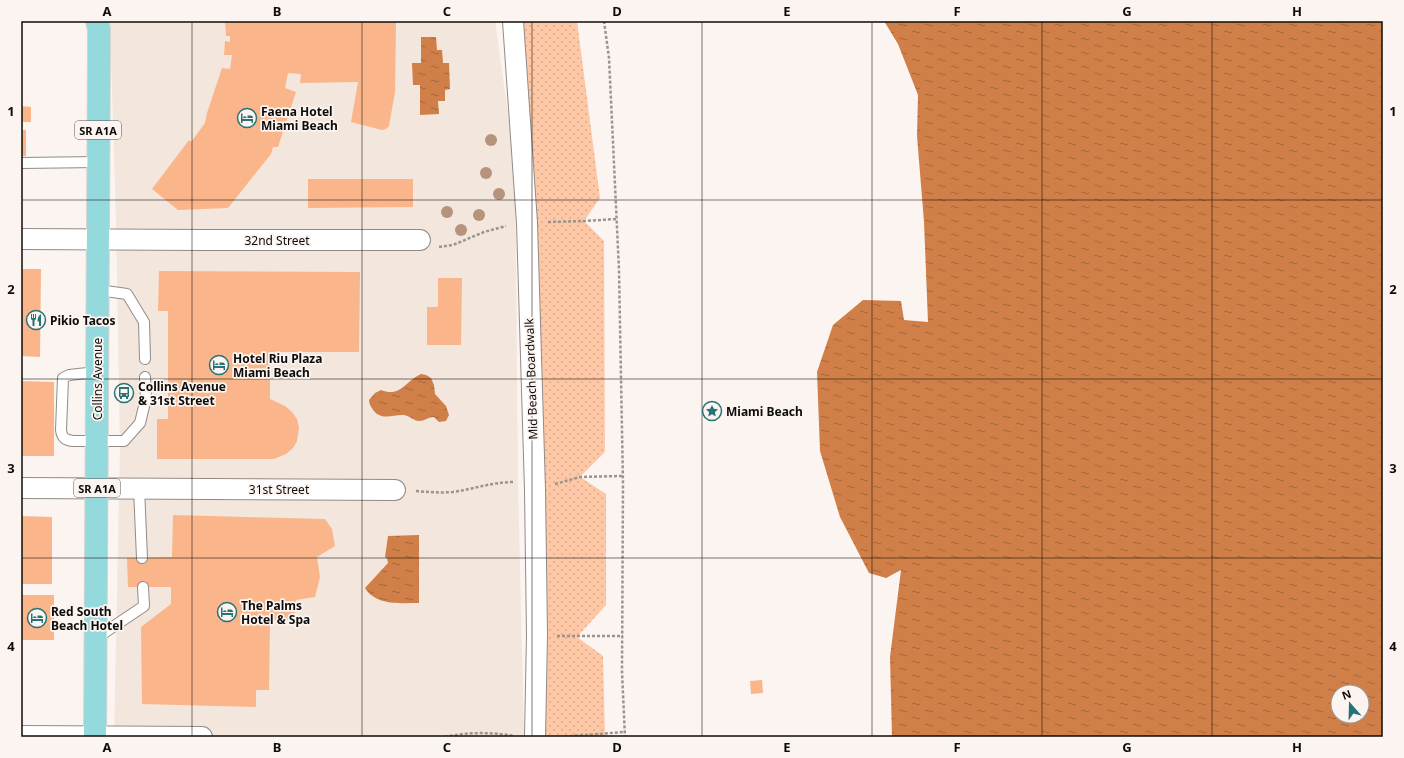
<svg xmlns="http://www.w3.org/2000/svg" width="1404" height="758" font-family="'Noto Sans',sans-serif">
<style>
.built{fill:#f3e6dd}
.grass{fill:url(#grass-dots)}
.water{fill:url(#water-ripples);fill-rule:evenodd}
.building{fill:#fab58a}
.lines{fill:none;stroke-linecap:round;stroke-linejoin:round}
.lane-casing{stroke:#918b87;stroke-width:12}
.street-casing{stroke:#918b87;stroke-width:22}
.primary-casing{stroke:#d4d3d3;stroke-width:24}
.path{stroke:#999490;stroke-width:2.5;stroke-dasharray:3 2;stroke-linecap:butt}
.lane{stroke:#fff;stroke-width:10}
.street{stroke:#fff;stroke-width:20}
.primary{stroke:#94dadc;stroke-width:22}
.tree{fill:#b5937c}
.grid{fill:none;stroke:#0e0c0a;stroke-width:1;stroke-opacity:0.55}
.labels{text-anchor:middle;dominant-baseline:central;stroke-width:3.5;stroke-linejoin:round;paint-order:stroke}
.shield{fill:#fbf4f0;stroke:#55524f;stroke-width:1}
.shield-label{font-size:11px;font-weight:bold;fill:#0e0c0a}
.poi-label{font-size:12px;font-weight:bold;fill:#0e0c0a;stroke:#fbf4f0;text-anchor:start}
.street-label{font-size:12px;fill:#0e0c0a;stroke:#fbf4f0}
.neatline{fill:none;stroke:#0e0c0a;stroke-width:1.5}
.grid-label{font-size:13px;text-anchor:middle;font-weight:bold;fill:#0e0c0a}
</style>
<defs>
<pattern id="grass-dots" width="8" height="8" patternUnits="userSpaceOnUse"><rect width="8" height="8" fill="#fec8a6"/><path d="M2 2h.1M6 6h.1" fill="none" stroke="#d8ab8e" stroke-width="1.8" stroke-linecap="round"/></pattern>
<pattern id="water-ripples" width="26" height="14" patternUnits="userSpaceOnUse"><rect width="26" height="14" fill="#d07f48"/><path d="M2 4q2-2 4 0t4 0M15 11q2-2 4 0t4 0" fill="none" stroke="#a7663a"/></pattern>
</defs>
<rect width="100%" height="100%" fill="#fbf4f0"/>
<path class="built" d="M110,21h385l20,143 3,321 6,252h-410l6,-288 -4,-226z"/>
<path class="grass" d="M520,21h57l23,177 -16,23 20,20 1,211 -25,25 26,17v111l-29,32 26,19 2,81h-60l-4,-306z"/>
<path class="water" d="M884,21h499v716h-491l-2,-80 11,-87 -15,8 -17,-5 -29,-56 -20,-66 -3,-79 16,-47 30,-25 38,1 3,19 24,2 -4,-100 -7,-86 1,-41 -20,-51zM1338,692h24v24h-24z
M421,37h15l1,13h5l1,13h6l1,26 -5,1v11h-7l1,13 -19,1v-30h-7l-1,-22h9z
M421,374l5,1 5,3 3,7 1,9 11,12 3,9 -3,6 -7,1 -5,-5c-6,0 -9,4 -15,4 -5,0 -9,-5 -15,-6 -10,-1 -22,6 -30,-4 -3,-4 -5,-7 -5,-11l6,-7 6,-3c20,8 24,-9 40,-16z
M419,535v68c-18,0 -43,3 -54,-15l23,-25 -1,-5 -2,-1 3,-21z"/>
<path class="building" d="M225,21h171l-1,71 -6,34 -3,3 -4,1 -31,-8 7,-40 -58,1 1,-9 -13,-1 -3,15 11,4 -18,55h-5l-2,7 -43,54 -50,2 -26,-21 37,-49 2,2 14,-19 2,-10 15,-45 8,1 2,-14h-8l1,-14 5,1v-6h-4z
M21,106l10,1v15h-8l-1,7h-1z
M21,130h5v26h-5z
M308,179h105v28l-105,1z
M21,269h20l-1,88 -19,-1z
M159,271l201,1 -1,80h-89v47l15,7 7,6 5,7 2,9 -2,13 -4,7 -7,6 -12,5h-117v-40h11v-108h-10z
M438,278h24l-1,67h-34v-38h11z
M21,381l33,1v74h-33z
M173,515l152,4 7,10 3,17 -18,11 3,20 -5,20 -19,3 -2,20h-24l-1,70h-13v17l-114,-3 -1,-77 30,-23v-17h-43l-1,-29 45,-1z
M21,516l31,1v67h-31z
M21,595h33v45h-33z
M762,680l1,13 -12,1 -1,-13z"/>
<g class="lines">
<defs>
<path id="lane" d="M21,163l77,-1
M98,290l29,4 17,28 1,37
M97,372l-28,3 -6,3 -2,52c1,8 4,10 12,11h51l16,-18 6,-25 -1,-21
M139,488l3,70
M95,639l49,-33 -1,-19"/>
<path id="street" d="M513,21l14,202 8,267 2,145 -2,102
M21,239l179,1h220
M21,488l374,2
M21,736l181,1"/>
<path id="primary" d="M95,737l4,-683v-25l-2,-8"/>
</defs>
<use href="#lane" class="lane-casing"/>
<use href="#street" class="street-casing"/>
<use href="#primary" class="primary-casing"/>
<path class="path" d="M604,21l5,37 10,212 4,214 -1,188 3,65
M548,222l36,-1 32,-2
M439,247l14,-2 31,-13 22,-6
M555,484l25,-7 42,-1
M416,491c12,1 24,2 37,1 21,-3 39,-10 61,-10
M557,636h66
M445,737c22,-5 46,-5 69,-1
M560,737l64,-5"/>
<use href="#lane" class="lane"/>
<use href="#street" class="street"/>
<use href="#primary" class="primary"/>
</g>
<g class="tree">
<circle cx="491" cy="140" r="6"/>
<circle cx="486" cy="173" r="6"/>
<circle cx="499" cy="194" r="6"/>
<circle cx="447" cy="212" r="6"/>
<circle cx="479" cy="215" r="6"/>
<circle cx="461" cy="230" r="6"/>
</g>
<path class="grid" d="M192,21v716M362,21v716M532,21v716M702,21v716M872,21v716M1042,21v716M1212,21v716M21,200h1362M21,379h1362M21,558h1362"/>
<defs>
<symbol id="hotel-ring" viewBox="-11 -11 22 22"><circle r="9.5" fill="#fbf4f0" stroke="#287375" stroke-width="1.5"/><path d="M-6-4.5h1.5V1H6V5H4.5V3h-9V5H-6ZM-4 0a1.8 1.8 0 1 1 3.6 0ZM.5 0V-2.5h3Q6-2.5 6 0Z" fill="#287375"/></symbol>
<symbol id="restaurant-ring" viewBox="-11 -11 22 22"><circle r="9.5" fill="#fbf4f0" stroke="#287375" stroke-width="1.5"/><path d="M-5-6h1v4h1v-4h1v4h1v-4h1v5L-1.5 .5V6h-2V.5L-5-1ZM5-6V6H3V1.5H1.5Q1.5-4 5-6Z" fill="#287375"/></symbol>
<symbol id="bus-ring" viewBox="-11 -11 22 22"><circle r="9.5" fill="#fbf4f0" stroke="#287375" stroke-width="1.5"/><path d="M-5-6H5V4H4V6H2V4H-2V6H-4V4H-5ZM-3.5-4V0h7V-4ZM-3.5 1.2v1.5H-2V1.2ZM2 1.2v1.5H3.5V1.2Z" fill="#287375"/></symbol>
<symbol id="sight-ring" viewBox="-11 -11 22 22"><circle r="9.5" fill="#fbf4f0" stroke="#287375" stroke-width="1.5"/><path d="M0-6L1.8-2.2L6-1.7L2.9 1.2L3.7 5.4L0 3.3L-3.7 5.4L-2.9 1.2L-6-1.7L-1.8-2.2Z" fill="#287375"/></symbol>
</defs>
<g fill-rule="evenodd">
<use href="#hotel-ring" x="236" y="107" width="22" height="22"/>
<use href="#restaurant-ring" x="25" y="309" width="22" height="22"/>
<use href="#hotel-ring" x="208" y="354" width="22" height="22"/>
<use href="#bus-ring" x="113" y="382" width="22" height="22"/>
<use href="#sight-ring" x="701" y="400" width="22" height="22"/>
<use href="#hotel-ring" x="216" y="601" width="22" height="22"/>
<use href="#hotel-ring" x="26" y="607" width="22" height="22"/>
</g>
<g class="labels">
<g class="shield">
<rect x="75" y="121" width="46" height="18" rx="3"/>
<rect x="74" y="479" width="46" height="18" rx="3"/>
</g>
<g class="shield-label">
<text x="98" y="130">SR A1A</text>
<text x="97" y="488">SR A1A</text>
</g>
<g class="poi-label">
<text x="261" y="111">Faena Hotel<tspan x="261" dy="14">Miami Beach</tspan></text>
<text x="50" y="320">Pikio Tacos</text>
<text x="233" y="358">Hotel Riu Plaza<tspan x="233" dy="14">Miami Beach</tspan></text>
<text x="138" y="386">Collins Avenue<tspan x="138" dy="14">&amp; 31st Street</tspan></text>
<text x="726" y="411">Miami Beach</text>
<text x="241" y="605">The Palms<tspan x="241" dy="14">Hotel &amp; Spa</tspan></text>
<text x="51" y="611">Red South<tspan x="51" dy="14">Beach Hotel</tspan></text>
</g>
<g class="street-label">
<text x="277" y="240">32nd Street</text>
<text transform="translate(97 379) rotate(-90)">Collins Avenue</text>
<text transform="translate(531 379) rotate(-92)">Mid Beach Boardwalk</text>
<text x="279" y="489">31st Street</text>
</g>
</g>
<rect width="1404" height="758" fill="none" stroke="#fbf4f0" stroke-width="44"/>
<g transform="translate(1350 704) rotate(340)"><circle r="19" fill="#fbf4f0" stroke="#9c9794"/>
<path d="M0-3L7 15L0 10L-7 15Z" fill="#287375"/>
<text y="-6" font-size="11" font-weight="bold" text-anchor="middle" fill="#0e0c0a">N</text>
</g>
<rect x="22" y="22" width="1360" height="714" class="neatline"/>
<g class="grid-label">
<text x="107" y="16">A</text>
<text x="277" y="16">B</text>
<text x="447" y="16">C</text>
<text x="617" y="16">D</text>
<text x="787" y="16">E</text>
<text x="957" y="16">F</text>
<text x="1127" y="16">G</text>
<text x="1297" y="16">H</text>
<text x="11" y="116">1</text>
<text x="1393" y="116">1</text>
<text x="11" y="294">2</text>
<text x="1393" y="294">2</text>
<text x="11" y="473">3</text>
<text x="1393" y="473">3</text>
<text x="11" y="651">4</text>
<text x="1393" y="651">4</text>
<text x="107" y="752">A</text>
<text x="277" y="752">B</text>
<text x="447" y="752">C</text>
<text x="617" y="752">D</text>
<text x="787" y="752">E</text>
<text x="957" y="752">F</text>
<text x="1127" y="752">G</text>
<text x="1297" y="752">H</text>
</g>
</svg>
